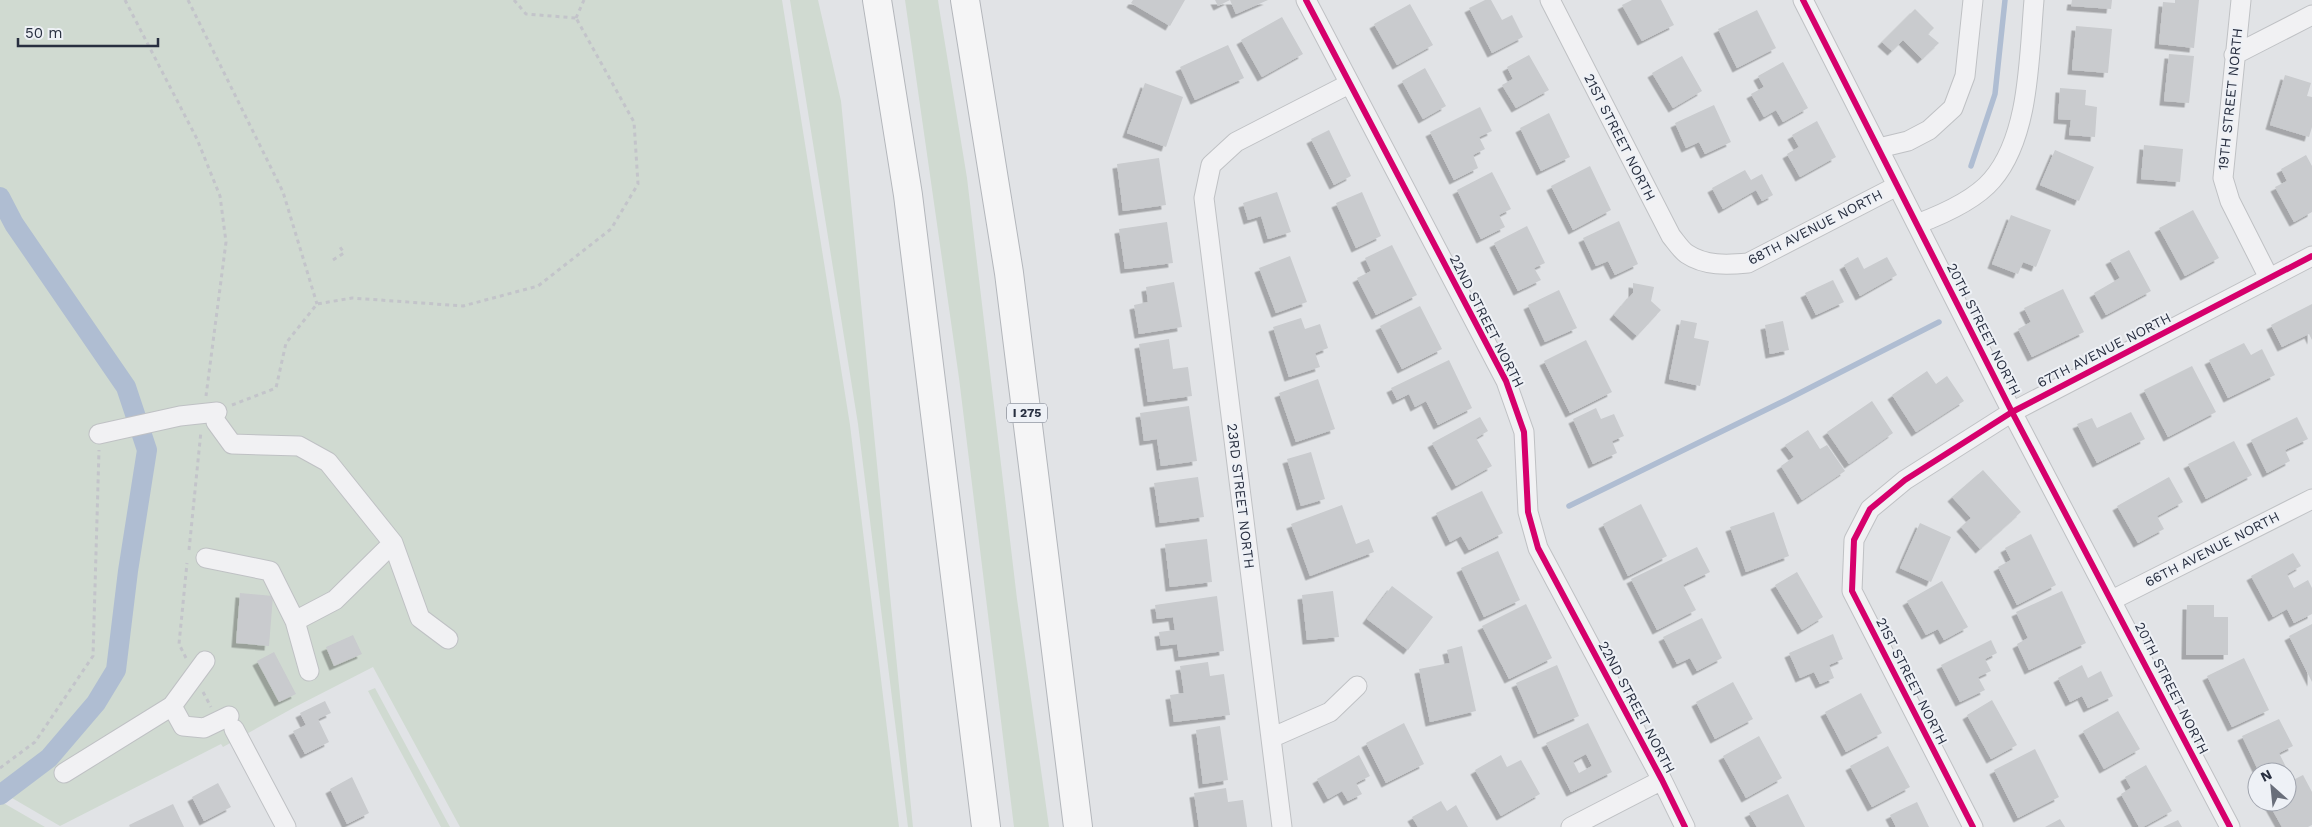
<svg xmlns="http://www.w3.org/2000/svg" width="2312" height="827" font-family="'Work Sans',sans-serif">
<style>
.green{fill:#d0dad1}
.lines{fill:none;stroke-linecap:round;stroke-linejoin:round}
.stream{stroke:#afbdd2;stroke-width:5.5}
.canal{stroke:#afbdd2;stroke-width:20}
.building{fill:#c9cbce;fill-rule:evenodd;filter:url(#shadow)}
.minor-casing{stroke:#bfc1c4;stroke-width:21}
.highway-casing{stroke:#b3b6bb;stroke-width:30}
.path{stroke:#c3c4ca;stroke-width:3;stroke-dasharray:4 4;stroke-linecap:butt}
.minor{stroke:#f1f1f3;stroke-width:19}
.highway{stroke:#f5f5f6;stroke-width:28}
.cycleway-casing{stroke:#eef1f6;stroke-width:9}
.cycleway{stroke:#d6006c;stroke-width:6}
.labels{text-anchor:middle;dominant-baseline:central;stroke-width:4;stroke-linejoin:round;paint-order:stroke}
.shield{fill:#eef1f6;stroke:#636977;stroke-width:1}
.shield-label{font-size:12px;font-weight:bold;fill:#282f40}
.street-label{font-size:14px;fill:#282f40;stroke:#eef1f6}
</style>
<defs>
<filter id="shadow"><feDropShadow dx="-4.5" dy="4.5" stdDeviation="0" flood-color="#0004"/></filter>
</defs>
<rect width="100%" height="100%" fill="#e1e3e6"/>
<path class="green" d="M0,0h782l68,425 49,402h-439l-87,-160 -78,40 -72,40 -2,-3 -161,82 -60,-35z
M790,0h28l23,101 72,726h-5l-50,-403z
M905,0h33l1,7 28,171 50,421 32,228h-35l-55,-449z
M375,688l75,139h-9l-73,-136z
M0,801l45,26h-45z"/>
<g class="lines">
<path class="stream" d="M1971,166l24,-72 10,-94
M1569,506l219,-107 151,-77"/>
<path class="canal" d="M0,197l14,27 112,163 21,63 -19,121 -12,99 -20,33 -47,55 -49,37"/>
</g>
<path class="building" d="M1133,0h52l-15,26 -39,-23z
M1215,0h53l-32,14 -6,-14 -12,6z
M1485,0h6l11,20 10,-5 11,22 -31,16 -23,-45z
M1632,0h29l13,25 -32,16 -20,-36z
M2072,0h40l-1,9 -40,-3z
M2175,0h24l-5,48 -35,-4 4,-42 12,1z
M1410,4l23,41 -36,20 -23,-41z
M1915,9l19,19 -6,6 11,9 -17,16 -19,-19 -11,11 -10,-9z
M1757,10l19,38 -39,20 -19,-39z
M1282,17l21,37 -41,23 -21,-37z
M2076,26l36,3 -4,44 -36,-3z
M1228,45l16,33 -49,22 -15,-33z
M2169,54l25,2 -5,47 -25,-2z
M1529,55l20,35 -33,18 -14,-23 11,-6 -6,-12z
M1682,56l20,35 -29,17 -21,-35z
M1783,62l25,46 -25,14 -7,-12 -12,7 -13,-23 13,-7 -6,-11z
M1425,68l21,38 -23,13 -21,-38z
M2285,75l26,8 -4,13 5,1v30l-3,10 -39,-12z
M1145,83l38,14 -17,50 -39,-14z
M2060,88l26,2 -1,15 12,2 -2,30 -26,-2 2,-15 -13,-1z
M1714,105l17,37 -26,12 -6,-12 -13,6 -11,-25z
M1480,107l12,24 -13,6 6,12 -12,6 5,13 -24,12 -24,-48z
M1549,113l21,44 -29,14 -21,-43z
M1817,121l19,36 -36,20 -13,-23 12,-7 -7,-12z
M1329,130l22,46 -17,9 -23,-46z
M2144,145l39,4 -3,33 -39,-3z
M2055,150l39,17 -15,34 -39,-16z
M2306,155l6,11v46l-18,10 -19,-35 12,-6 -6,-12z
M1159,158l7,47 -43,6 -6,-47z
M1590,166l21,44 -38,20 -22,-44z
M1745,170l6,10 11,-6 11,21 -11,6 -6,-11 -33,19 -11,-21z
M1492,172l19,37 -12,6 6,12 -24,12 -24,-49z
M1277,192l14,40 -23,7 -7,-23 -13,4 -5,-17z
M1362,192l19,44 -25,12 -20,-45z
M2193,210l26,48 -34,18 -26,-48z
M2011,215l40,15 -15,37 -13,-5 -5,12 -26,-10z
M1619,221l19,43 -23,11 -7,-14 -12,5 -13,-28z
M1167,222l6,41 -48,6 -6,-40z
M1527,226l18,37 -11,5 7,12 -23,11 -24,-48z
M1392,245l25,50 -41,20 -19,-37 14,-7 -6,-13z
M2129,250l22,41 -45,24 -12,-22 26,-15 -10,-18z
M1290,256l17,46 -31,11 -17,-45z
M1858,257l6,12 23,-12 10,18 -37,21 -16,-31z
M1833,280l11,22 -28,13 -11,-22z
M1174,282l8,45 -43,7 -5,-29 14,-3 -2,-15z
M1633,283l21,4 -3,14 10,9 -24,26 -23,-21 19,-22z
M2063,289l21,43 -52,25 -14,-28 13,-7 -7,-14z
M1559,290l18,38 -32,14 -17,-37z
M2312,304v36l-3,-6 -27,13 -11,-22z
M1420,306l22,43 -40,20 -22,-43z
M1301,318l4,11 15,-5 8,24 -13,5 5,14 -31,10 -16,-50z
M1681,320l16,3 -3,15 15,3 -9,45 -31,-7z
M1783,321l6,29 -19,4 -5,-29z
M1169,339l4,30 15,-2 4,29 -44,6 -9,-58z
M1586,340l26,52 -42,21 -26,-52z
M2244,343l7,12 11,-6 13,26 -47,23 -19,-38z
M1449,360l23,48 -34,17 -12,-24 -11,6 -6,-13 -12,6 -6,-12z
M2192,366l24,46 -48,25 -24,-47z
M1927,371l9,13 11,-8 17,25 -48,31 -24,-37z
M1318,379l17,50 -39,13 -17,-49z
M1872,401l21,32 -44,31 -22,-32z
M1189,406l8,55 -36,5 -4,-27 -13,2 -4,-28z
M1596,408l5,11 13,-5 10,22 -12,5 5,12 -24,11 -20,-45z
M2131,412l14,27 -48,24 -20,-39 15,-6 5,10z
M1480,417l8,14 -12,7 16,28 -36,20 -24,-43z
M2297,417l11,22 -23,11 5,11 -23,12 -16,-33z
M1808,430l12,19 7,-4 18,26 -43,29 -21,-34 13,-9 -9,-12z
M2234,441l18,34 -46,24 -18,-35z
M1311,452l14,47 -24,7 -14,-47z
M1983,470l38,42 -41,37 -19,-22 10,-9 -19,-21z
M1198,477l6,40 -44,6 -6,-40z
M2169,477l14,25 -26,14 7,13 -26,14 -21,-37z
M1482,491l21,42 -34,17 -8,-14 -11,6 -14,-29z
M1641,504l26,52 -39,20 -25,-52z
M1342,505l14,39 13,-5 5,13 -64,24 -19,-52z
M1774,512l15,44 -43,16 -16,-45z
M1920,523l31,14 -20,45 -31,-14z
M2031,534l25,51 -39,20 -19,-38 13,-7 -6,-12z
M1207,539l5,43 -42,5 -5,-43z
M1697,547l13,25 -27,13 13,25 -39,20 -26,-51z
M1498,551l22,49 -36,17 -23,-49z
M2293,553l8,13 -14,8 7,14 14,-8 4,8v26l-18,9 -7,-14 -14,8 -22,-41z
M1797,572l26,45 -21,13 -27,-45z
M1942,581l26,46 -24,13 -6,-11 -12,6 -19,-34z
M1392,586l41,31 -25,33 -41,-31z
M1333,591l6,46 -32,3 -5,-45z
M2062,591l24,52 -57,27 -12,-26 11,-6 -12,-26z
M240,593l33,3 -4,50 -33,-3z
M1217,596l7,55 -45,6 -2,-13 -16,2 -2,-14 16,-2 -2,-13 -16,2 -2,-14z
M1526,604l26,54 -43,21 -27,-53z
M2187,605h27v12h14v38h-42z
M1702,618l20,40 -25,13 -7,-13 -13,6 -14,-27z
M2312,624v58l-23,-46z
M1833,634l10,25 -14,6 5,13 -14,6 -6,-12 -14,6 -11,-25z
M353,635l9,19 -28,12 -8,-19z
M1991,640l6,13 -12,6 6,12 -13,6 7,13 -25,12 -19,-37z
M1462,646l14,65 -46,11 -11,-53 31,-6 -3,-13z
M274,652l22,42 -17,8 -22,-41z
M2244,658l25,52 -37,17 -25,-51z
M1208,662l2,14 14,-2 6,41 -56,7 -4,-27 14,-2 -4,-27z
M1557,665l22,51 -41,18 -22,-51z
M2082,665l6,13 13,-7 12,25 -25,12 -6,-12 -12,6 -12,-24z
M1733,682l20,37 -38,20 -19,-37z
M1861,693l21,40 -36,19 -21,-40z
M1992,700l25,45 -26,14 -24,-44z
M325,701l6,12 -13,6 11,23 -24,12 -12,-23 13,-6 -6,-12z
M2118,711l22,38 -36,20 -21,-38z
M2279,719l14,27 -14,7 7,14 -11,5h-16l-17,-36z
M1404,723l20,41 -38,19 -20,-40z
M1588,723l24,49 -41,20 -25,-49zM1586,754l6,12 -13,7 -6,-12z
M1220,726l8,54 -25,4 -7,-54z
M1759,736l23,42 -36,20 -23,-42z
M1888,746l22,41 -38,20 -22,-41z
M2035,749l24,48 -41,21 -24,-48z
M1359,755l11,21 -14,7 6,11 -14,7 -6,-10 -14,8 -11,-20z
M1501,755l6,12 14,-7 19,34 -39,22 -26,-46z
M2146,765l26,46 -29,16h-4l-18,-33 10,-6 -6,-11z
M2303,775l9,17v33l-4,2h-26l-14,-25h19v-19z
M352,777l17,36 -22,11 -17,-35z
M218,783l13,24 -27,14 -12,-24z
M1226,788l2,14 15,-2 4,27h-48l-5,-34z
M1788,794l17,33h-48l-8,-14z
M1441,801l6,10 9,-6 12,22h-50l-6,-10z
M1917,802l12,25h-33l-6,-12z
M173,804l11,23h-54l-1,-2z
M2060,819l5,8h-20z
M2178,820l4,7h-19z"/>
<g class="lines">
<defs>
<path id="minor" d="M1306,0l200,381 18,51 4,80 10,36 124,232 23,47
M1550,0l121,236c5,6 10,14 16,18 18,12 40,11 61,9l149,-77
M1803,0l209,412 218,415
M2241,0l-18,178 7,23 39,77
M2234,55l78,-40
M1879,148l29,-7 21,-11 24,-22 12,-32 8,-76
M1917,224c24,-9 58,-24 75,-44 38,-44 37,-124 42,-180
M216,422l16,22 67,2 29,16 65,81 27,75 28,21
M99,434l81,-18 37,-4
M206,558l64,13 25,50
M2112,600l200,-101
M309,671l-14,-50 40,-21 58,-57
M172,706l11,20 21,2 25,-12
M234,729l52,98
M1271,738l59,-26 27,-26
M64,773l108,-67 33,-45
M1282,827l-78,-629 7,-33 25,-23 113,-58
M1571,827l91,-47
M1973,827l-121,-236 2,-51 16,-31 35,-29 107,-68 300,-156"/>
<path id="highway" d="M877,0l31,195 78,632
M965,0l44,273 69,554"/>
</defs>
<use href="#minor" class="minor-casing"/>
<use href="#highway" class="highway-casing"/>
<path class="path" d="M125,0l72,139 23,57 6,46 -20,154
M188,0l95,192 34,112
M514,0l12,14 50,4
M576,18l8,-18
M333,260l11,-7 -4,-6
M232,405l44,-17 10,-45 31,-39 35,-6 111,8 75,-20 73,-57 27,-45 -4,-62 -58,-104
M189,550l12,-119
M186,658l-7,-14 8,-81
M203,692l8,15
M0,768l35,-26 58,-86 6,-206"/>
<use href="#minor" class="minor"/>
<use href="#highway" class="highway"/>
<defs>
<path id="cycleway" d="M1306,0l200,381 18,51 4,80 10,36 124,232 23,47
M1803,0l209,412 218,415
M1973,827l-121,-236 2,-51 16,-31 35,-29 107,-68 300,-156"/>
</defs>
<use href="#cycleway" class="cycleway-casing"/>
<use href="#cycleway" class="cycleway"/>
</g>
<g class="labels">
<rect class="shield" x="1007" y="403.5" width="40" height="19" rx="4"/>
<g class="shield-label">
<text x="1027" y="413">I 275</text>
</g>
<g class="street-label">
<text transform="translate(2230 99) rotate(-84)">19TH STREET NORTH</text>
<text transform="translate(1620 137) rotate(63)">21ST STREET NORTH</text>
<text transform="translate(1815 227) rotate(-27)">68TH AVENUE NORTH</text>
<text transform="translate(1487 321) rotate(63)">22ND STREET NORTH</text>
<text transform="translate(1984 329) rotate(63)">20TH STREET NORTH</text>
<text transform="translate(2104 350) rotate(-27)">67TH AVENUE NORTH</text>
<text transform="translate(1241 496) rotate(83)">23RD STREET NORTH</text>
<text transform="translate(2212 549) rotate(-27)">66TH AVENUE NORTH</text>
<text transform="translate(1912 681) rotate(63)">21ST STREET NORTH</text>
<text transform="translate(2172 688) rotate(63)">20TH STREET NORTH</text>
<text transform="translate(1637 707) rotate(62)">22ND STREET NORTH</text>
</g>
</g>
<g transform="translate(2272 787) rotate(333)"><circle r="24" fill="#eef1f6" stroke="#9fa3ad"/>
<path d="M0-4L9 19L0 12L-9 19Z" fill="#696e7a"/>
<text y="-8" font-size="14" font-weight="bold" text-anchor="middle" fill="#282f40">N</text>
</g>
<path d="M18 38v8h140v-8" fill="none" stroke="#282f40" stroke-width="2.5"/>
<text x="25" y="38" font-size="15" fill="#282f40" stroke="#eef1f6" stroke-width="4" paint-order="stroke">50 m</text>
</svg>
